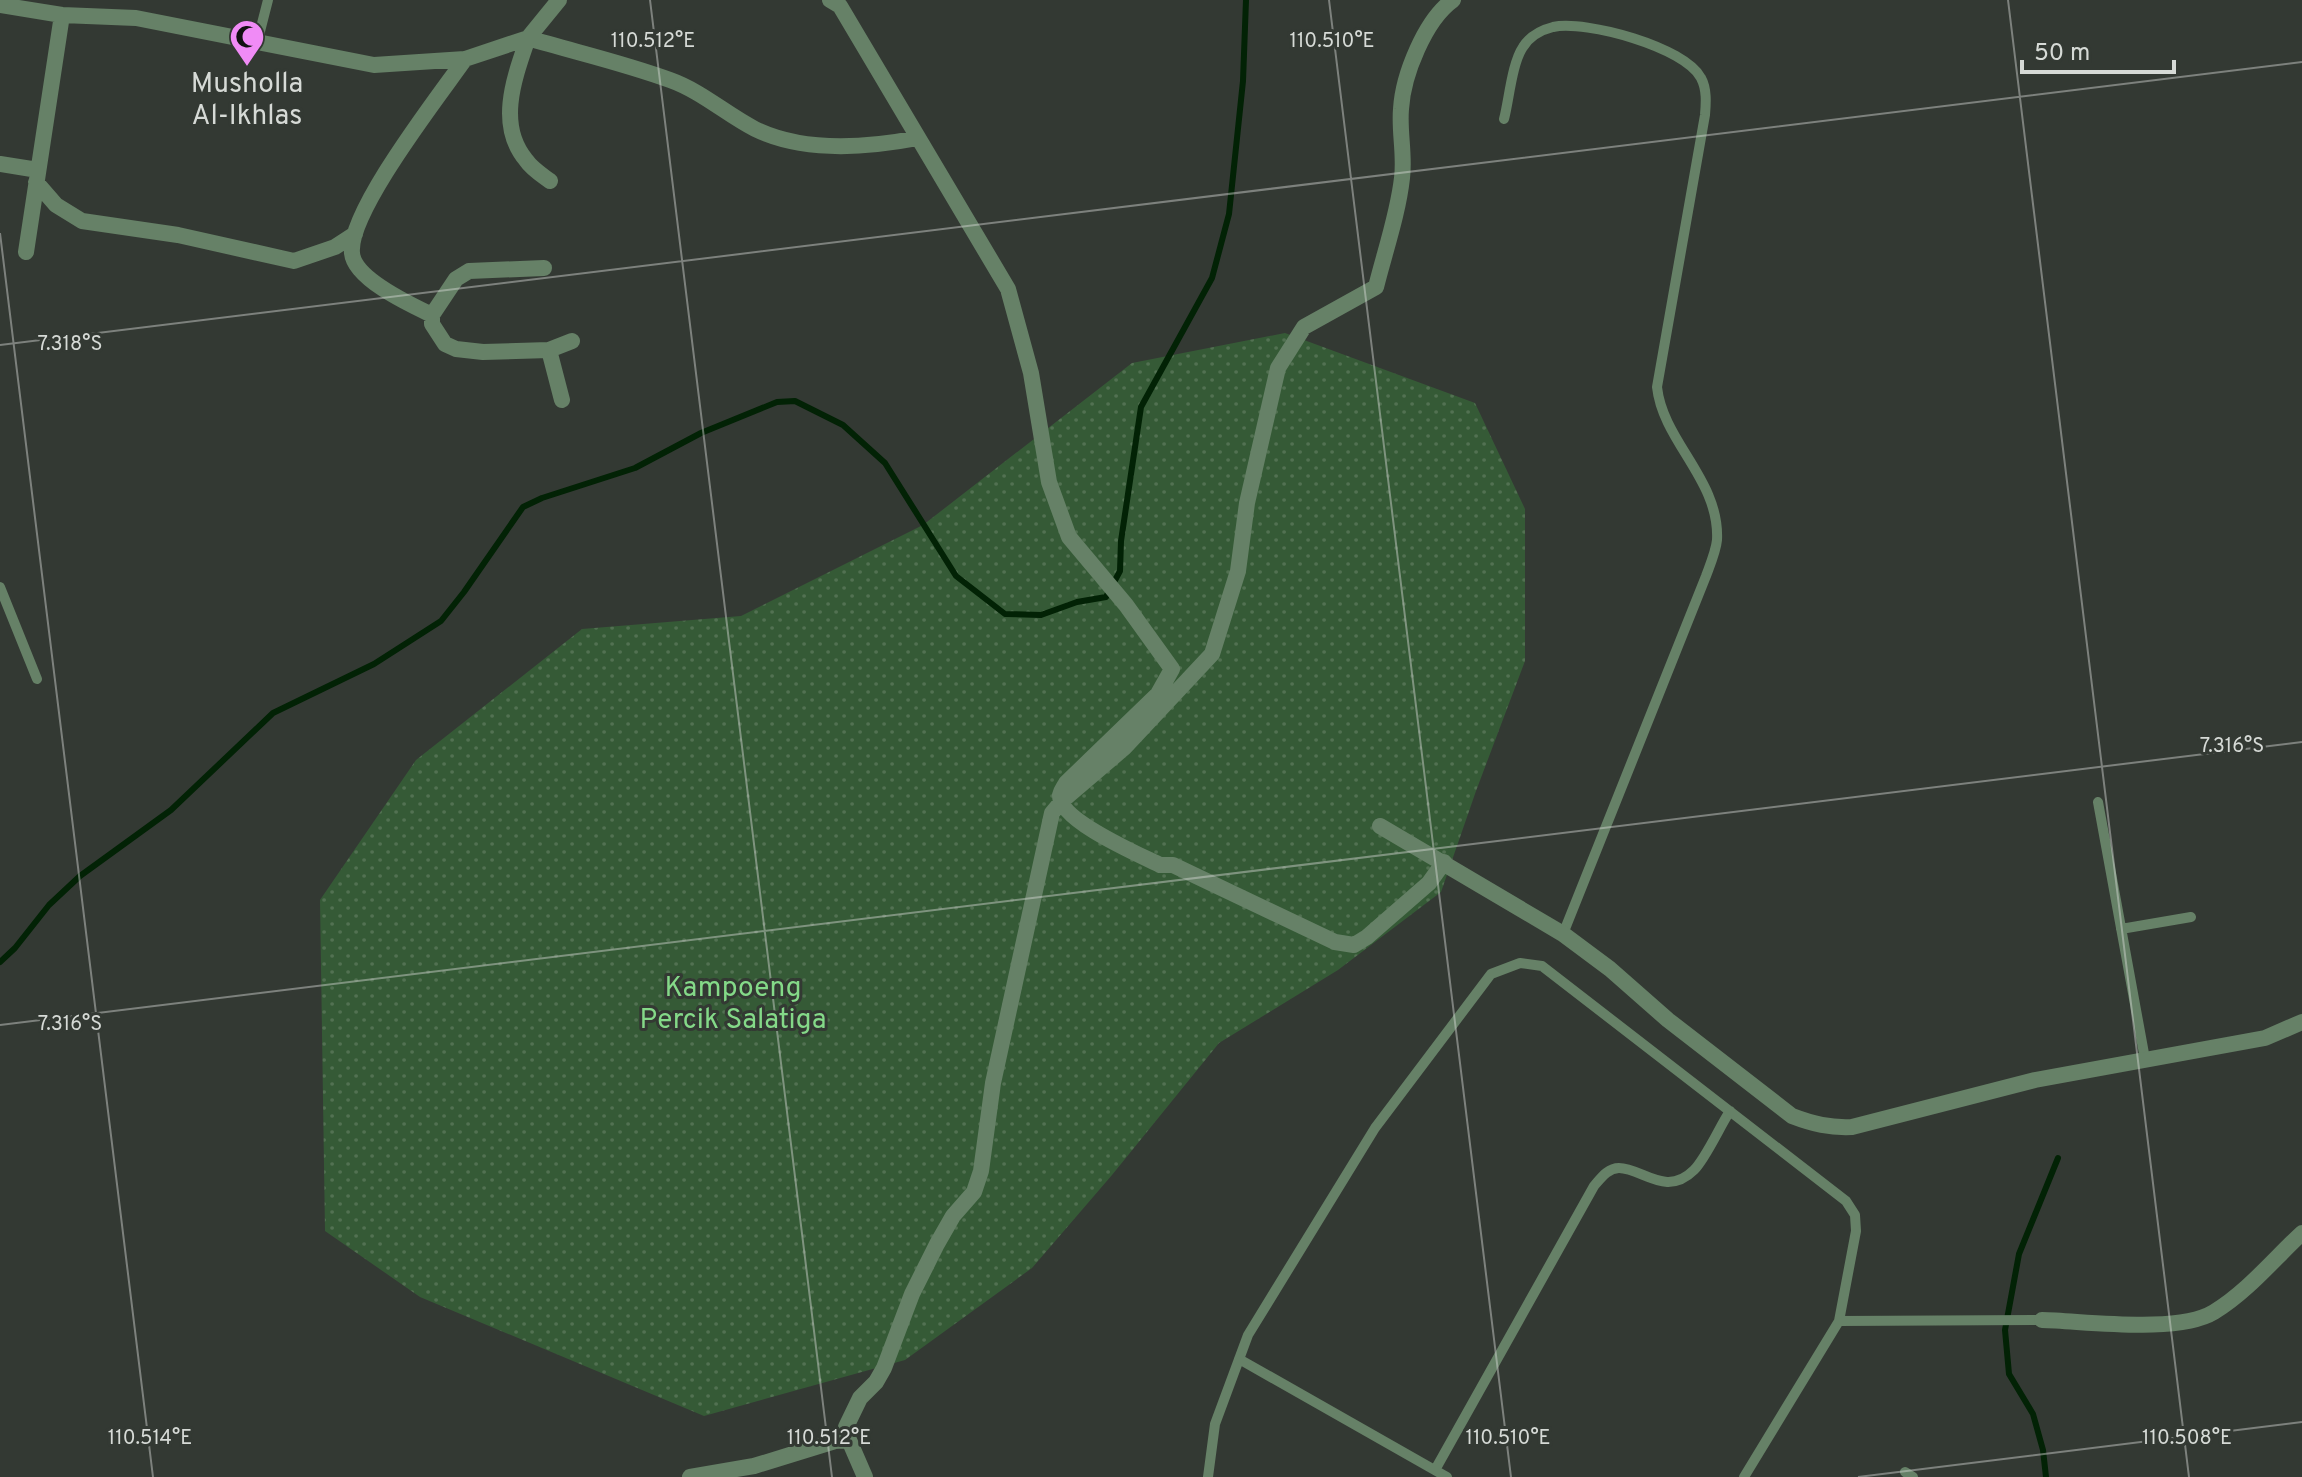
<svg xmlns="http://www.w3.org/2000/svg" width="2302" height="1477" font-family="Overpass,sans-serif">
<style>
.park{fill:url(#park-dots)}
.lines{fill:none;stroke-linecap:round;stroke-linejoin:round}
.stream{stroke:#022205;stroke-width:6}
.service{stroke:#668167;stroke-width:10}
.minor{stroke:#668167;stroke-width:16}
.ticks{fill:none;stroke:#d6dad6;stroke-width:2;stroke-opacity:0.45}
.labels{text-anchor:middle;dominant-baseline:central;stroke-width:6;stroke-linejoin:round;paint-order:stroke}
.poi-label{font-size:28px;fill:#d6dad6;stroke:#333933}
.park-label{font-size:28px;fill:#84d988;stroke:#333933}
.ticks-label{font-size:20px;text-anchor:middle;fill:#d6dad6;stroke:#333933;stroke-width:6;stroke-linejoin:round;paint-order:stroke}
</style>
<defs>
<pattern id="park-dots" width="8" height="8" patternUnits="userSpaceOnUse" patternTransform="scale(2)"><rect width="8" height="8" fill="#355a36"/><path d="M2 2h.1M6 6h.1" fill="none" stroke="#527152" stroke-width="1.8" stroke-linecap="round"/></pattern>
</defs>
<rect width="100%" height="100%" fill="#333933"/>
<path class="park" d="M1285,333l190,70 50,106v152l-49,130 -35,101 -103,78 -119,73 -107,132 -80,93 -127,92 -201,56 -284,-119 -95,-66 -5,-331 96,-140 166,-131 159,-13 182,-91 209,-162z"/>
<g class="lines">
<path class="stream" d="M0,962l15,-14 34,-43 31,-29 91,-66 102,-97 101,-49 67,-43 23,-29 59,-85 19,-9 93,-30 66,-35 76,-31 18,-1 48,24 42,38 71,113 49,38 36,1 36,-13 29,-5 14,-26 1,-30 20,-134 71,-129 17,-64 14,-133 3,-81
M2046,1477l-3,-27 -10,-36 -24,-40 -4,-44 14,-76 39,-96"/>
<path class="service" d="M257,43l11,-43
M1504,119c5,-19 8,-56 19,-72 7,-11 18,-17 30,-20 33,-7 132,20 148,51 6,11 5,25 4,37l-48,272c6,55 63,93 60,153 -1,11 -7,25 -11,36l-143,358
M0,587l37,92
M2098,802l47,257
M2121,929l70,-12
M1239,1359l208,118
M1435,1470l159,-284c7,-8 14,-18 25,-18 23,0 47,30 75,2 12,-12 26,-44 36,-59
M1905,1472l8,5
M1208,1477l7,-53 33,-89 127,-207 116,-154 29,-11 22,3 304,235 9,14 1,16 -17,90 203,-1
M1744,1477l95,-156"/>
<path class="minor" d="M830,0l10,6 168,283 23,84 18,109 20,55 57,68 46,64 -14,25 -92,89c-2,4 -5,7 -6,12 -2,25 80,60 100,70h13l162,77 19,3 13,-8 62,-54 15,-21
M0,5l62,10 74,3 238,47 91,-6 63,-21 31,-38
M0,164l38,6
M550,181c-8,-6 -18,-12 -24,-21 -30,-36 -11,-84 2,-122 47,14 96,25 142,42 31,11 56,34 85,49 49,24 111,19 163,9
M36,182l20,23 26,16 96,14 116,26 41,-14 20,-13
M26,252l36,-237
M544,268l-75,3 -13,8 -24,36v9l13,20 11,5 27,3 66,-2 23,-9
M432,315c-21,-10 -78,-36 -80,-62 -4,-41 87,-157 113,-194
M549,350l13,50
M1380,826l183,108 47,35 58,51 124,96c21,8 38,12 60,11l183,-47 230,-42 37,-16
M2042,1320c44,1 136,14 172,-8 33,-20 60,-53 88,-79
M690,1477l64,-11 81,-25 14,-1
M865,1477l-16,-37 -3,-13 14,-29 16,-16 8,-14 28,-74 25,-50 16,-28 21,-24 7,-21 12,-88 59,-270 10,-12 62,-53 88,-94 26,-83 9,-68 31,-135 26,-41 72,-40c9,-36 22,-73 26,-109 3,-23 -3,-46 -1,-69 2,-34 24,-89 52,-109"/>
</g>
<path class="ticks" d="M650,0l182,1477M1329,0l182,1477M2008,0l181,1477M0,233l153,1244M0,345l2302,-283M0,1025l2302,-283M1858,1477l444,-55"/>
<defs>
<symbol id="mosque-pin" viewBox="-11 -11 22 30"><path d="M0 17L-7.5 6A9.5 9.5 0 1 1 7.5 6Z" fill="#f08bf6" stroke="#333933"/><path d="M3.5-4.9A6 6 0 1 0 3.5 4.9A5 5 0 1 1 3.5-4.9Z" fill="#111"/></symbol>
</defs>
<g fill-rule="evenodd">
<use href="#mosque-pin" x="227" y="17" width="40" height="54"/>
</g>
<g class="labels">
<g class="poi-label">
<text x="247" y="85">Musholla<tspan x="247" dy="32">Al-Ikhlas</tspan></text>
</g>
<g class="park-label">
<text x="733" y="989">Kampoeng<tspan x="733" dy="32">Percik Salatiga</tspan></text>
</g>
</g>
<g class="ticks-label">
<text x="653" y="47">110.512°E</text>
<text x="1332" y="47">110.510°E</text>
<text x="70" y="350">7.318°S</text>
<text x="2232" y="752">7.316°S</text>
<text x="70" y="1030">7.316°S</text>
<text x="150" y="1444">110.514°E</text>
<text x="829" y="1444">110.512°E</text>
<text x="1508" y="1444">110.510°E</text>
<text x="2187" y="1444">110.508°E</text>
</g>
<path d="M2022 60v12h152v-12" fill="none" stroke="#d6dad6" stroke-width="4"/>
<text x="2034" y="60" font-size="24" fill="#d6dad6" stroke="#333933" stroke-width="6" paint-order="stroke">50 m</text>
</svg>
